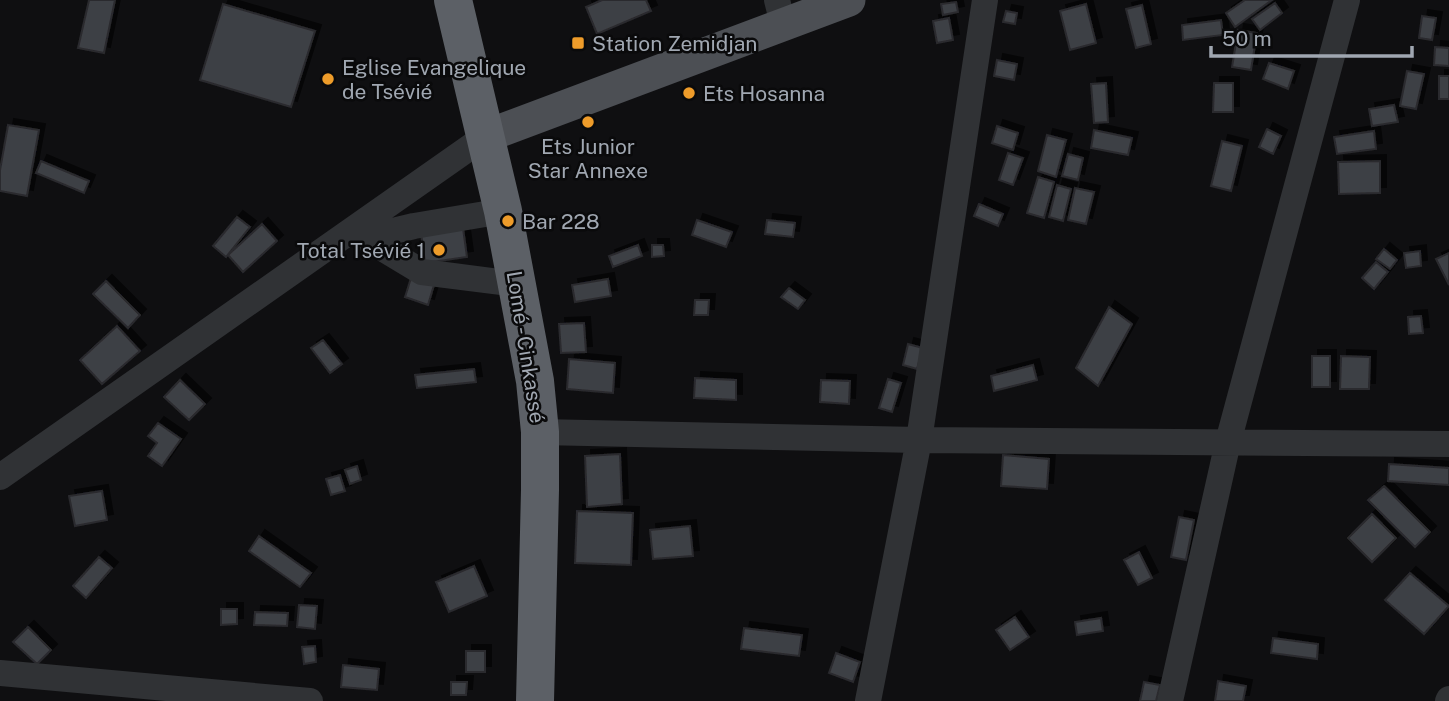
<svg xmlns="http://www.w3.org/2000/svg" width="1449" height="701" font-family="'Public Sans',sans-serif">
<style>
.building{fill:#3e3f44;stroke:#29292d;stroke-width:2;filter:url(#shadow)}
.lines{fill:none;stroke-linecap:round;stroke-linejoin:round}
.minor{stroke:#303235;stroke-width:26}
.major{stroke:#4c4f54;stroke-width:33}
.highway{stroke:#5c6066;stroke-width:38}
.poi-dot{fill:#ee9c2a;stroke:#0a0a0b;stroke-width:2.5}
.labels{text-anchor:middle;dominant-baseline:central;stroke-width:5;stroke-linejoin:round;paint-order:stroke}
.poi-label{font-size:21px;fill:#a0a7b1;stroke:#0a0a0b;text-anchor:start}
.street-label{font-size:21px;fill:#a0a7b1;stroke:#0a0a0b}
</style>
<defs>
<filter id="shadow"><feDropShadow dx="6" dy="-6" stdDeviation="0" flood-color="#0009"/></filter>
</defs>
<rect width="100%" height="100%" fill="#0f0f11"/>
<path class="building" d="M89,0h26l-11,53 -26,-5z
M602,0h44l5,11 -54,23 -11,-27z
M1245,0h27l-37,27 -9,-14z
M956,2l2,10 -15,3 -2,-11z
M1275,3l7,10 -22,17 -8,-11z
M223,4l92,27 -24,76 -91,-27z
M1086,4l10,39 -26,7 -10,-39z
M1142,5l9,39 -15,4 -10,-39z
M1006,11l11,2 -2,11 -12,-2z
M1422,16l14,2 -4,22 -13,-2z
M949,18l4,22 -16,3 -4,-22z
M1221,20l2,15 -40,5 -1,-15z
M1238,30l19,3 -6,37 -19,-3z
M1435,47l14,1v18l-15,-1z
M997,60l20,4 -3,16 -20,-4z
M1269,63l25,8 -6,18 -25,-10z
M1407,71l17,3 -8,35 -16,-3z
M1439,76h10v23h-10z
M1106,83l2,39 -14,1 -3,-39z
M1214,83h19v29h-20z
M1394,105l4,17 -26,4 -3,-17z
M8,125l31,5 -12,66 -27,-5v-21z
M997,126l21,7 -5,17 -21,-7z
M1267,129l14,7 -8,18 -14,-7z
M1094,130l38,8 -4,17 -37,-7z
M1374,131l2,18 -39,5 -3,-17z
M1047,135l19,5 -10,37 -18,-6z
M1222,141l20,5 -11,45 -20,-5z
M1008,153l15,5 -10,27 -14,-5z
M1068,154l15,4 -5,22 -16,-4z
M41,161l48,20 -5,12 -48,-20z
M1380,161v32l-41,1 -1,-32z
M1038,177l16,5 -10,36 -17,-5z
M1057,185l14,4 -8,32 -14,-4z
M1075,188l19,4 -8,32 -18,-4z
M979,204l24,10 -5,12 -24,-10z
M237,217l13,10 -24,30 -13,-11z
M697,220l35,12 -6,15 -34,-12z
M767,220l28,3 -2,14 -28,-3z
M262,224l15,17 -34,31 -15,-17z
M463,228l4,29 -42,6 -4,-30z
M638,245l4,11 -29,11 -4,-11z
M652,245h11l1,11 -12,1z
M1384,249l13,11 -7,9 -14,-10z
M1420,251l1,15 -15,2 -2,-15z
M1449,253v32l-13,-26z
M1376,262l12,10 -14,17 -12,-11z
M411,278l23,7 -6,20 -23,-8z
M608,279l3,17 -36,6 -3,-17z
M106,281l34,34 -12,13 -35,-34z
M789,288l16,12 -7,9 -17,-12z
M695,300h14l-1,15h-14z
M1109,307l23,17 -34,62 -22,-18z
M1421,316l2,17 -14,1 -1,-17z
M584,323l2,29 -25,1 -2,-29z
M117,326l23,25 -38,33 -22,-24z
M323,340l19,24 -12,9 -19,-25z
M908,344l15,4 -6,21 -14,-4z
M1312,356h18v31h-18z
M1341,356l29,1 -1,32h-29z
M569,359l46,4 -2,30 -46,-4z
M1033,365l4,15 -43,11 -3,-15z
M474,369l2,13 -59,6 -2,-13z
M695,378l41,2v20l-42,-2z
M888,379l13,4 -9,29 -13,-4z
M180,380l25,24 -16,16 -25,-23z
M821,380l29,1 -1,23 -29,-2z
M158,423l23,16 -19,27 -14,-10 9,-13 -9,-7z
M620,454l2,50 -35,3 -2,-51z
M1003,455l46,4 -2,30 -46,-3z
M1389,464l60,4v17l-61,-4z
M357,466l4,14 -11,4 -5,-14z
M340,475l5,16 -14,4 -5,-16z
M1384,486l46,46 -15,15 -47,-47z
M102,491l5,29 -32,6 -6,-30z
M577,511l56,2 -2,52 -56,-2z
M1372,514l24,24 -24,24 -24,-24z
M1179,517l15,3 -8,40 -15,-3z
M690,526l3,30 -40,3 -3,-29z
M259,536l52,37 -11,14 -51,-36z
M1139,552l13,26 -14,7 -14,-25z
M99,557l13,11 -26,30 -13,-12z
M474,566l13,30 -38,16 -13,-30z
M1410,573l39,33 -25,28 -39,-34z
M299,605l18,1 -2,23 -18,-2z
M221,609h16v15l-16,1z
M255,612l33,1 -1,13 -33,-1z
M1015,617l14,20 -19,13 -14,-20z
M1101,618l2,13 -26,4 -2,-13z
M28,627l23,23 -14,14 -24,-22z
M744,628l58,7 -3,21 -58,-7z
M1273,638l45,6 -1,15 -46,-6z
M315,646l1,16 -12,2 -2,-17z
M466,651h19v21h-19z
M836,653l24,9 -7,20 -24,-9z
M343,665l36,4 -2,21 -36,-3z
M1218,681l28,5 -3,15h-28z
M451,682h16l-1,13h-15z
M1144,682l16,3 -4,16h-16z"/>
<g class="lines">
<path class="minor" d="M777,0l6,24
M352,230l70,42 94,12
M364,238l50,-12 89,-15
M540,432l379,8 530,4
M0,477l486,-341
M0,673l310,28
M868,701l51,-261 66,-440
M1170,701l58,-259 119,-442
M1448,701l1,-2"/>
<path class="major" d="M486,136l363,-136"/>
<path class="highway" d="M453,0l50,211 32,170 5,51v58l-5,211"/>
</g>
<g class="poi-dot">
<rect x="571" y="36" width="14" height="14" rx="3.5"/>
<circle cx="328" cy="79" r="7"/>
<circle cx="689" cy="93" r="7"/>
<circle cx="588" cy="122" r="7"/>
<circle cx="508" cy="221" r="7"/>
<circle cx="439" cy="250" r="7"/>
</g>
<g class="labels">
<g class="poi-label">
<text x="592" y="43">Station Zemidjan</text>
<text x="342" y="67">Eglise Evangelique<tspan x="342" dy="24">de Tsévié</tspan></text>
<text x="703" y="93">Ets Hosanna</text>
<text x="588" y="146" text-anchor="middle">Ets Junior<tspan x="588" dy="24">Star Annexe</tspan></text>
<text x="522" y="221">Bar 228</text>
<text x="425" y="250" text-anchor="end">Total Tsévié 1</text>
</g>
<g class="street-label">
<text transform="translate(526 347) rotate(81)">Lomé - Cinkassé</text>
</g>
</g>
<path d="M1211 46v10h201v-10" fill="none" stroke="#a0a7b1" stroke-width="3.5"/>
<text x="1222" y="46" font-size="21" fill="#a0a7b1" stroke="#0a0a0b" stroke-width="5" paint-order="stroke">50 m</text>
</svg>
